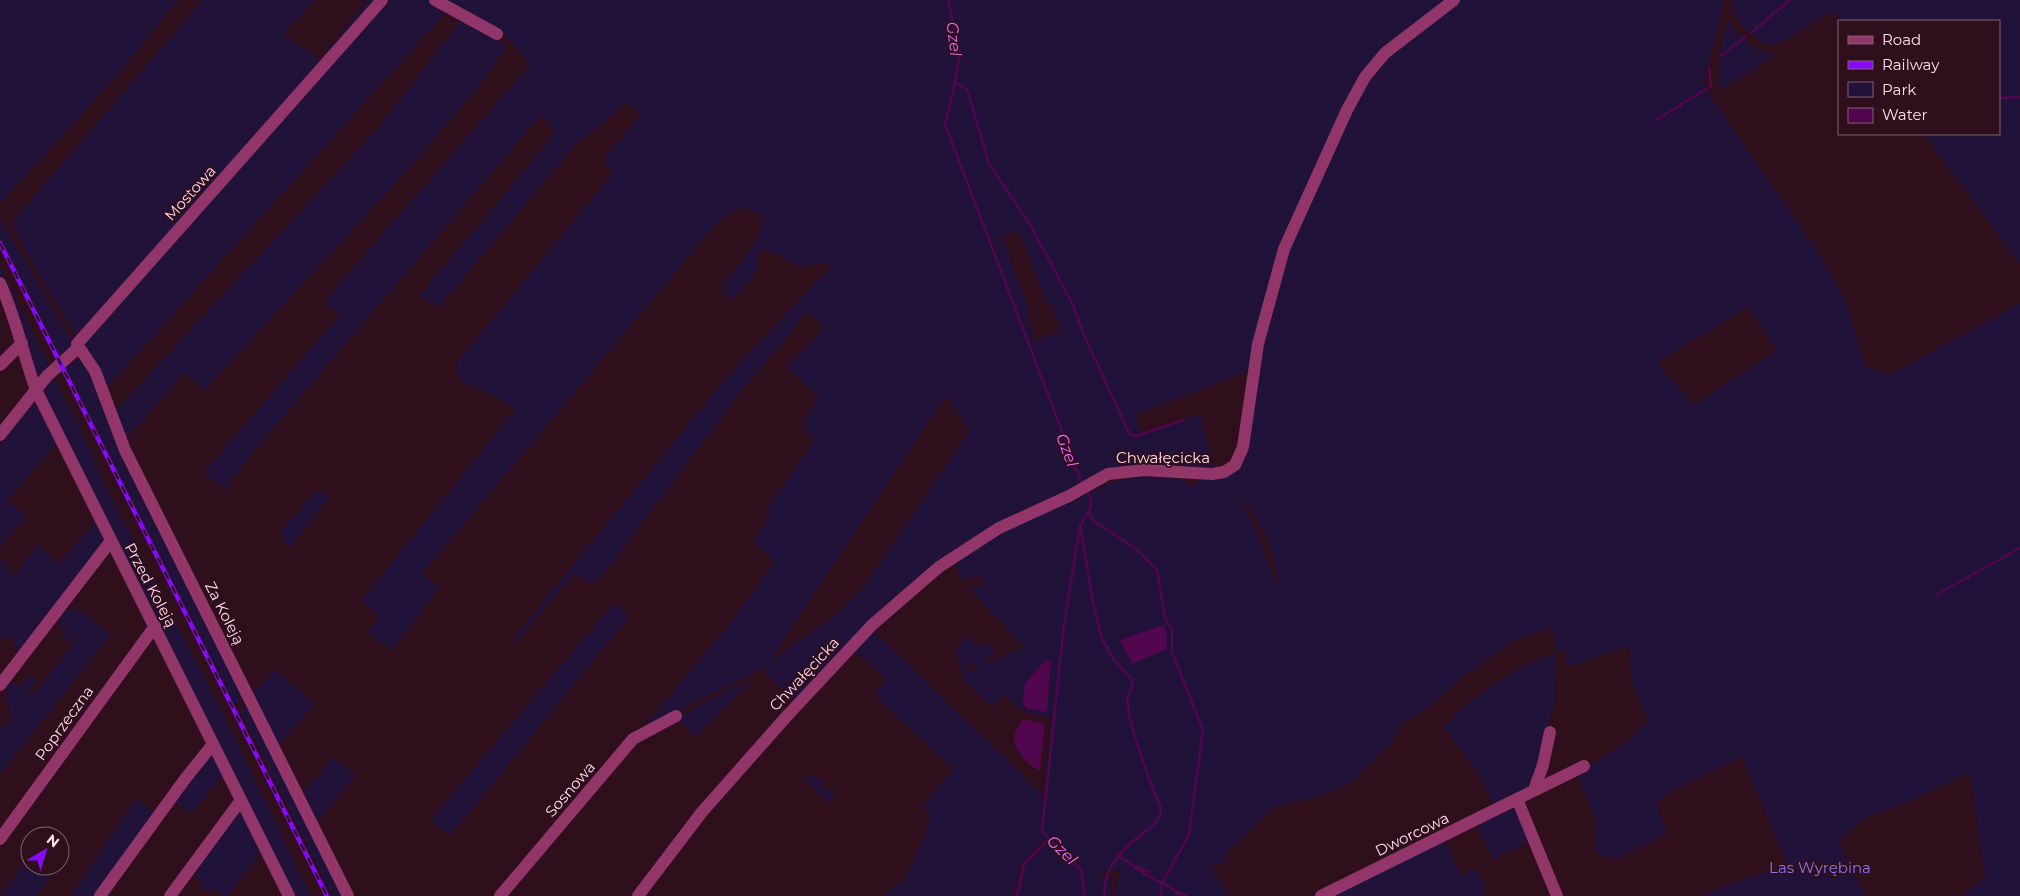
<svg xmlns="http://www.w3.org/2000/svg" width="2020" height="896" font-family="Montserrat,sans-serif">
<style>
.green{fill:#21123a;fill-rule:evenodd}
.water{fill:#52064e}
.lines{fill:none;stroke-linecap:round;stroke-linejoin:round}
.stream{stroke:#52064e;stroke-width:2.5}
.minor{stroke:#923669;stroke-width:12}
.rail-casing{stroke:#8809ff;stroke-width:4.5}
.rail{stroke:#2f0f1c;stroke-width:2.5;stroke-dasharray:8;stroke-linecap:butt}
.labels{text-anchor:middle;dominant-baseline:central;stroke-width:4;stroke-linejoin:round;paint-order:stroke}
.street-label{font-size:15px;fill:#ffdded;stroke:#2f0f1c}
.park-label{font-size:15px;fill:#8974ef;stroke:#2f0f1c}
.water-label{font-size:16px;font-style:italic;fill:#ed6bff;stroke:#2f0f1c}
</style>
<rect width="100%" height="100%" fill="#2f0f1c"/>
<path class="green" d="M0,0h178l-56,70 -122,134z
M203,0h113l-33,34 41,29 -246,276 -51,-85 -15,-32z
M367,0h14l-53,56 -2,-4z
M390,0h40l17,11 -341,378 -22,-45z
M443,0h1281l-10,45 -11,36 5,11 110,160 28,49 20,68 3,-2 21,8 130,-72v593h-58l23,-18 -15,-106 -51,25 -57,23 -23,21 -5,-9 31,64h-166l88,-32 -45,-107 -76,37 -10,9 11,31 -52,26 -20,-8v-34l-18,-44 48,-31 23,-23 -16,-37 -3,-37 -61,21 -4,-18 -8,3 -1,48 -24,87 -36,20 -19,-37 -33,-44 25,-23 49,-34 39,-17 -3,-26 -43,17 -49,35 -31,28 -29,19 -11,19 -38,38 -31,14 -48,11 -49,48 3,6 -16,7 16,25 6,3h-118l5,-27 -21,4v3l13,3v17h-95l7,-32 23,-24 -2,-1 -25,26 -7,31h-129l11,-11 9,-4 21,-46 5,-21 -10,-10h4l29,-35 -79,-75 12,-14 -32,-31 18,-20 169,164v22l10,-97 -28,-6 -19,-18 -12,13 -32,-31 19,-8 -6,-5 -5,2 1,5 -4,3 -5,-1 1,-9 -5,-8 3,-12 6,-7 5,1 1,5 9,5 4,-3 10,2v8l-8,4 -1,7 39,-18 -55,-59 16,-4 -5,-7 -6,-2 -8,6 -7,-4 -1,-12 2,-5 34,-24 115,-53 31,-7 42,3 8,8 6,-3 3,1 2,-7 36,-12 18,-98 -119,47 6,17 58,-18 14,54 -102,3 -108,50 -108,74 -100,106 -31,-28 2,-9 -14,10 -78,38 -37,22 94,-113 43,-60 -22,-18 17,-28 -5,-3 50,-73 -13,-13 16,-30 -32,-29 39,-40 -17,-15 -68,81 -134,178 -14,14 -16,-13 -61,71 -4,-2 216,-264 105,-112 -15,-2 -16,4 -30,-16 -12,-1 -2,21 -26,31 -10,-15c13,-17 44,-51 42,-72l-24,-8 -22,16 -295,351 17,14 -47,62 -25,-17 13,-17 -19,-15 154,-191 -20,-14 -34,-15 -5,-13 2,-7 156,-189 -11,-12 39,-46 -17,-12 -23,23 -24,17 -139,165 -20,-11 124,-148 12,-18 -13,-16 -276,323 -40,49 3,4 -2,1 -23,-19 136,-157 -16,-14 206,-236 -19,-23 -13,-11zM1018,230l29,75 4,-1 10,26 -26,10 -9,-23 5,-2 -29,-78zM1748,307l29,43 -83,55 -37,-43zM946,395l23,36 -105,156 -28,28 -67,47zM1240,500h4c4,7 10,12 13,19 10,19 22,46 20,67l-24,-62zM1163,625l-31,39 -12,-23z
M1733,0h287v264l-96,-130h75v-113h-158l-4,-6 -8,-2 -52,32 -14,-2 -26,-23 -5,-14z
M462,19l45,27 -24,35 -68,81 -210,228 -20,-18 -58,67 -12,-28 264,-284z
M1728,22l28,28 19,6 -54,34c-6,-26 -1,-43 7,-68z
M0,219l71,120 1,6 -7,9h-5l-5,-7 -55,-109z
M0,266l49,98v4l-8,7 -4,-1 -37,-96z
M79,361l8,5 158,331 -10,9 -169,-338 4,-6z
M53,377l26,49 22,50 59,117 60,115 91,188h-19l-249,-505 2,-6z
M33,402l10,12 15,27 -51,60 20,15 -27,31v-101z
M318,489l12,8 -40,51 -13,-17h4z
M96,520l10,20 -87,114 -8,-17 -11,2v-80l15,17 22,-32 22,20z
M614,603l16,13 -180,220 -20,-16z
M76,608l35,26 -111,141v-50l5,4 9,-11 -6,-4 2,-10 -6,-1 5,-11 -6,-5 7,-6 14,6 3,-10 5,-2 6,7 -5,2 -5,8 4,4 47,-60 -3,-3 -5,9 -6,-2 -3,-6 7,-7 -8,1 -2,-3 3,-4 -6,-2 6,-10 9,1 1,3z
M274,669l40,34 -34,42 -3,-2 -25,-47z
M756,680l-12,8 -48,48 -20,-18 55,-29z
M247,705l97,191h-12l-92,-185z
M213,752l11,21 -33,41 -18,-15z
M333,757l23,18 -38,46 -14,-28z
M813,775l7,3 3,12h9l2,4 -6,9 -22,-22 -2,-3 6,-1z
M136,799l18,13 3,-1 -61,85h-25z
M239,804l24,45 -35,47h-3l-11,-7 -9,3 -5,-7 1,-5 -11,-7z
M1515,806l15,35 -37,18 -18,-35z
M1444,839l17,36 15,-7 9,19 -2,9h-156z
M30,857v9h29l-22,30h-36z"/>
<path class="water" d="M1163,625l3,5 1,19 -35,15 -12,-24z
M1046,660l5,2 -4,50 -21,-4 -3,-3 2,-22z
M1022,719l23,5 -5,46c-11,-2 -27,-21 -26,-33 1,-6 6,-13 8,-18z"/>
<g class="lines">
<path class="stream" d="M948,0l12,53 -7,39 -8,32 137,360
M1751,33l39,-33
M1721,56l24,-19
M955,83l12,6 22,75 42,62 42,79 10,28 47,102 6,1 47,-16
M1999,98l21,-1
M1656,120l55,-34 -2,-18
M1088,512l5,8 46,31 18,19 8,49 7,10v23l31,78 -14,105 -27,48 -1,13
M1081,528l11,70 10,41 13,22 17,19 1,6c-1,3 -5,6 -5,10 -4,17 18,74 25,93 2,6 8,15 8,21 -1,24 -57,33 -57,86
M1936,595l84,-47
M1117,855l14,9
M1130,863c14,13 30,18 46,28l1,5
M1136,866l14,6
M1176,891l11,5
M1017,896l7,-32 25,-25
M1085,896l-4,-27 -39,-37 22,-207 16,-99 11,-19v-9l-5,-7"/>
<path class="minor" d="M435,0l62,34
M0,283c16,35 23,71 36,107l253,506
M0,365l22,-22
M0,435l47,-59 32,-29
M0,685l110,-143
M1534,790l9,-25 7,-33
M1517,799l67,-33
M0,839l155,-213
M100,896l85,-117 28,-35
M170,896l71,-96
M348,896l-223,-446 -30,-79 -18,-27 305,-344
M500,896l133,-157 43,-23
M638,896l64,-84 84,-95 86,-92 67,-58 60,-39 70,-32 39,-22 36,-4 68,4 12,-2 11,-7 8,-18 15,-103 26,-95 63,-139 18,-33 20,-24 69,-53
M1321,896l196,-97 40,97"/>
<defs>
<path id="rail" d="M0,243l327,653"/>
</defs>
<use href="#rail" class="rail-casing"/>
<use href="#rail" class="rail"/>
</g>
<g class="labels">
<g class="street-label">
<text transform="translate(190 193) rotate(-48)">Mostowa</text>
<text x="1163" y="457">Chwałęcicka</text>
<text transform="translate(151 585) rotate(62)">Przed Koleją</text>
<text transform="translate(225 613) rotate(63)">Za Koleją</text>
<text transform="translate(804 674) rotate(-47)">Chwałęcicka</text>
<text transform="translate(64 723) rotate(-54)">Poprzeczna</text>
<text transform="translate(570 789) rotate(-49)">Sosnowa</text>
<text transform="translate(1412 834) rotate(-26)">Dworcowa</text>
</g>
<g class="park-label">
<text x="1820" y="867">Las Wyrębina</text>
</g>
<g class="water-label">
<text transform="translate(954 39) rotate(83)">Gzel</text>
<text transform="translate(1067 450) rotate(69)">Gzel</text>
<text transform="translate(1062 850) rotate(44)">Gzel</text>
</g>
</g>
<rect x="1838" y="20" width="162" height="115" fill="#2f0f1c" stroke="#826170"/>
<rect x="1848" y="36" width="25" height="8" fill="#923669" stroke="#826170"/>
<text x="1882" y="45" font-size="15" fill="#ffdded">Road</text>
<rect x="1848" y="61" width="25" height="8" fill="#8809ff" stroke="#826170"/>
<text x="1882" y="70" font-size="15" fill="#ffdded">Railway</text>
<rect x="1848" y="82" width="25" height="15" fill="#21123a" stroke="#826170"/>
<text x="1882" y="95" font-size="15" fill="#ffdded">Park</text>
<rect x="1848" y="108" width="25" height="15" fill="#52064e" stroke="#826170"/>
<text x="1882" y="120" font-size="15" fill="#ffdded">Water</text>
<g transform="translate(45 851) rotate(38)"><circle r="24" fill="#2f0f1c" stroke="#826170"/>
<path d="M0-4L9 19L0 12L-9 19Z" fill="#8809ff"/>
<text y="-8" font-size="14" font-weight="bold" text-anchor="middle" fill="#ffdded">N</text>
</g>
</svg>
